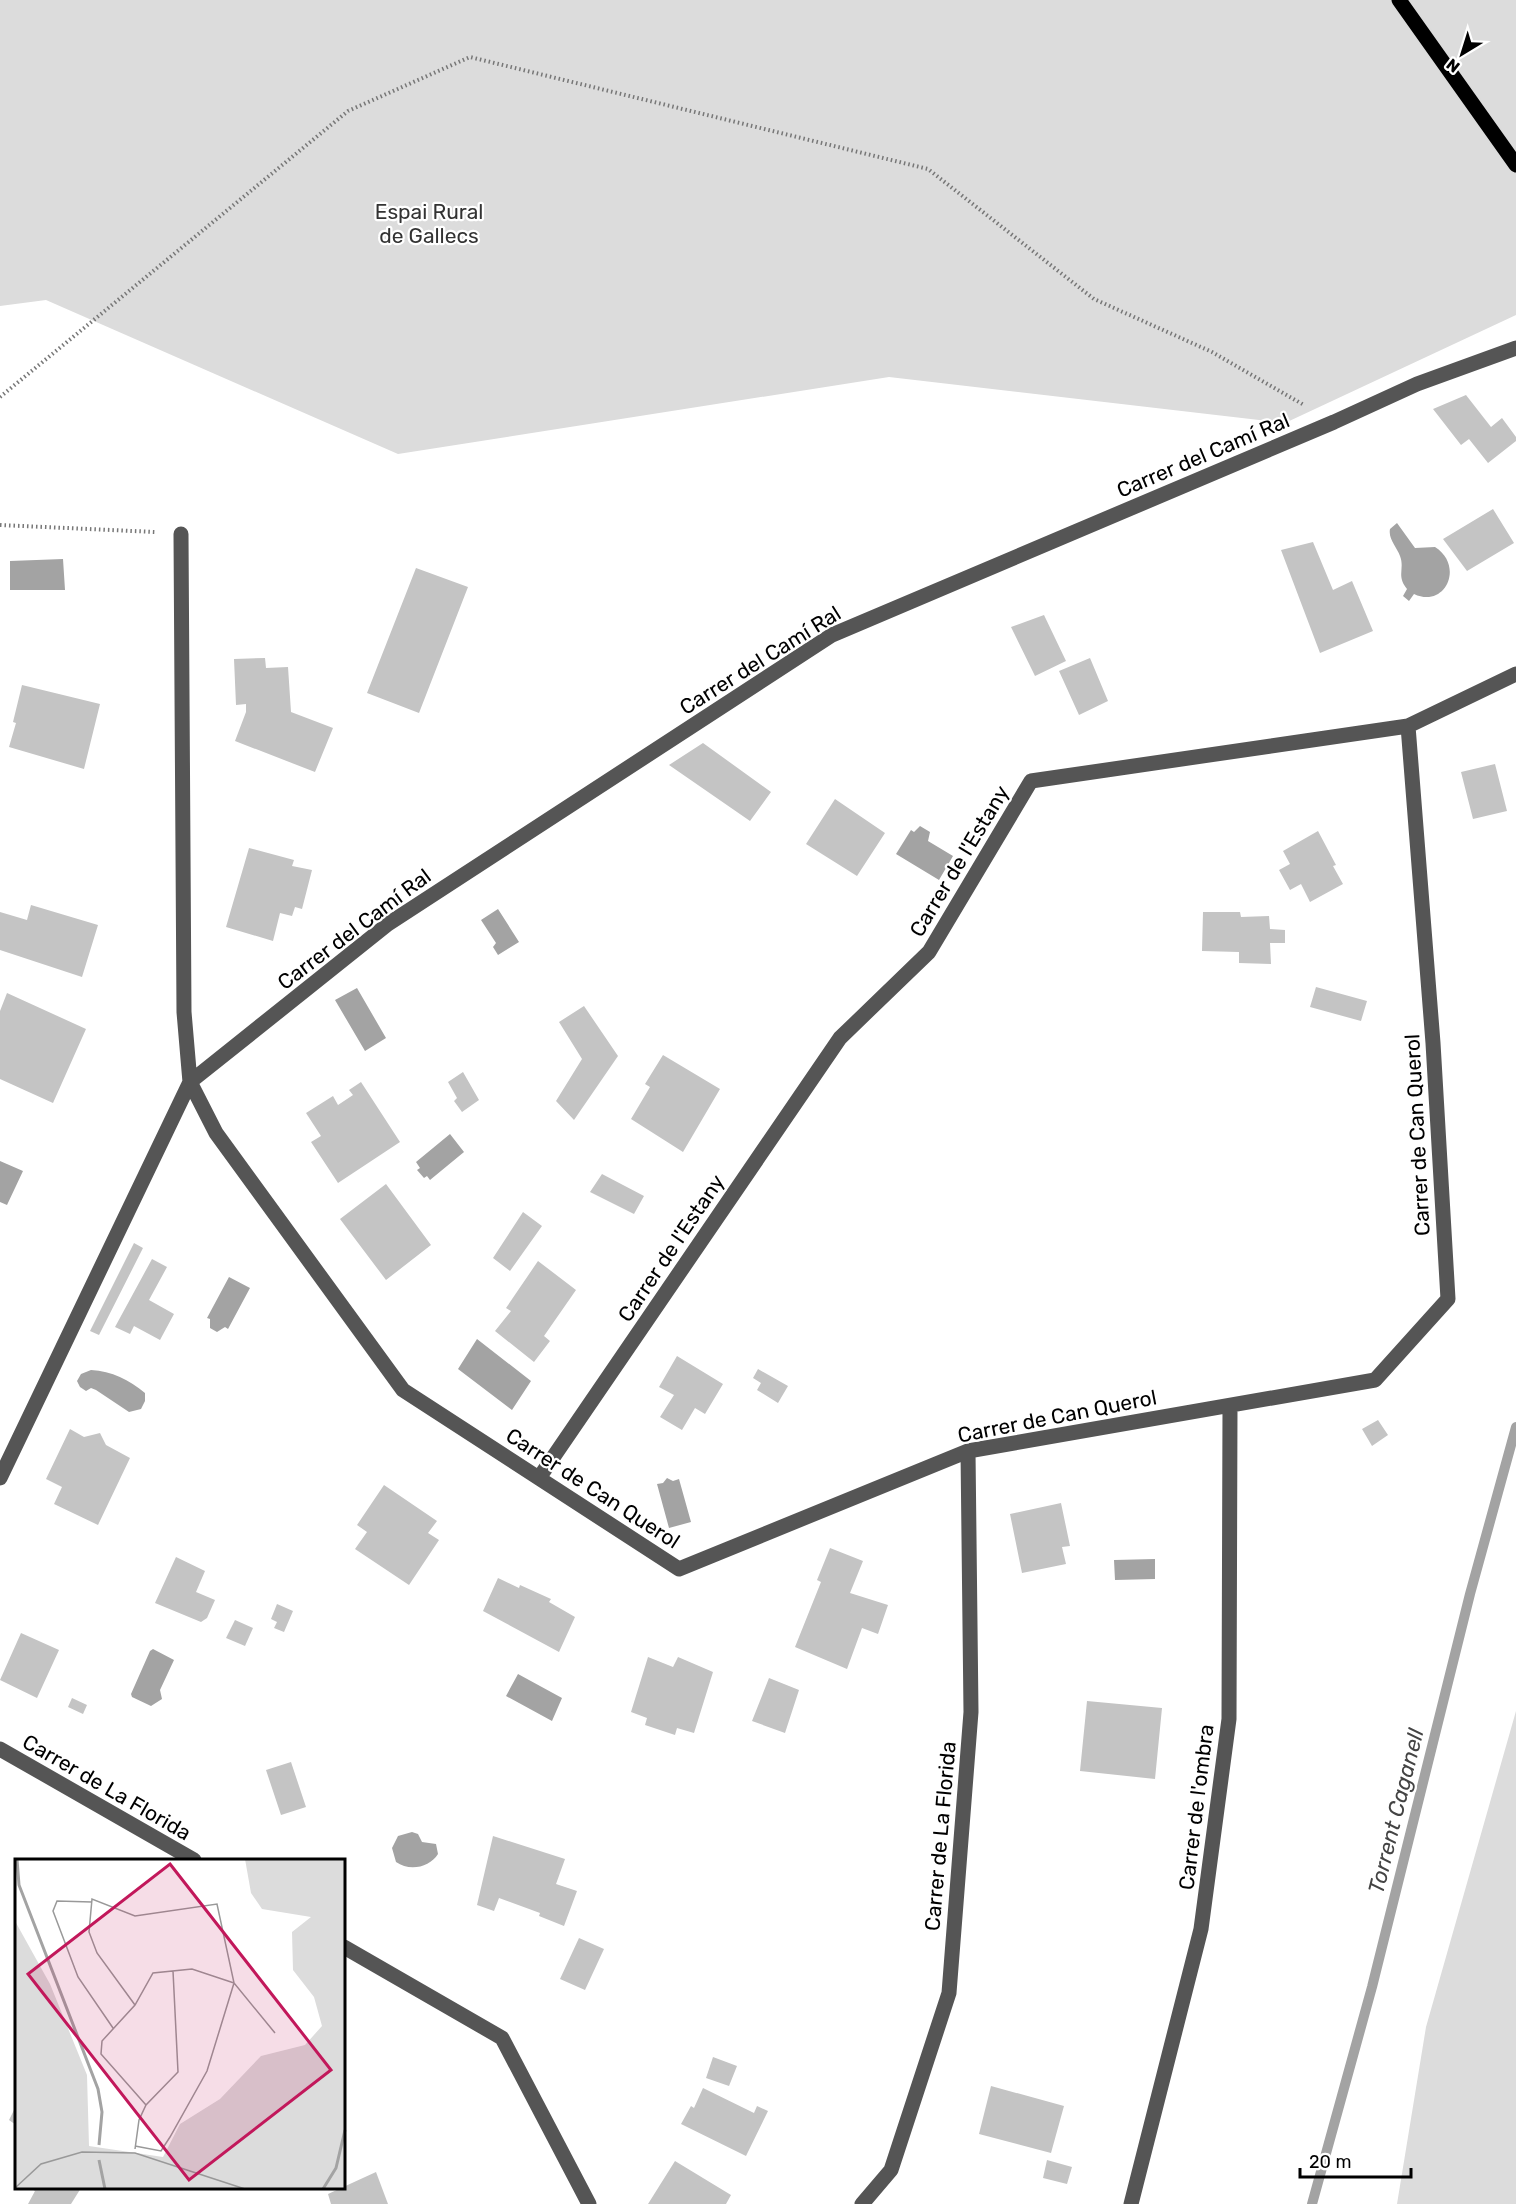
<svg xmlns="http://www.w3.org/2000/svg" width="1516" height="2204" font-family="Rubik,sans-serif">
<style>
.green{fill:#dcdcdc}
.water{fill:#a3a3a3}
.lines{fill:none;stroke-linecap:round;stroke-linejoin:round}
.stream{stroke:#a3a3a3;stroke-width:10}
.building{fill:#c4c4c4}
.major-casing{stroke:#dbdbdb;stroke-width:18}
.path{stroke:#777;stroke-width:4;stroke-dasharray:1.5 3;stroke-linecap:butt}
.minor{stroke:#555;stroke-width:15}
.major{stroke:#000;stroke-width:15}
.labels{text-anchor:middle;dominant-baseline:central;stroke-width:4.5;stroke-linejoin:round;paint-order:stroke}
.park-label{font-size:21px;fill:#333;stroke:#fff}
.street-label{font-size:21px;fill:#000;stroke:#fff}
.water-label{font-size:22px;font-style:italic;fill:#444;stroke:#fff}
.inset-river{fill:none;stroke:#a3a3a3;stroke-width:3}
.inset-road{fill:none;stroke:#999;stroke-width:1.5}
.view{fill:#c2185b;fill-opacity:0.15;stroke:#c2185b;stroke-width:3}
.inset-edge{fill:none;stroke:#000;stroke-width:3}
</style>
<rect width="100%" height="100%" fill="#fff"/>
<path class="green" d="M0,0h1516v315l-231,108 -396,-46 -491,77 -352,-154 -46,6z
M1516,1711v493h-119l29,-177z"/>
<path class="water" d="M1397,523l18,25 20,-1c30,19 10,62 -21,47l-5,7 -6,-5 4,-7c-11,-13 -2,-20 -7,-33 -3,-9 -12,-17 -10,-27z
M63,559l2,31h-55v-29z
M920,826l10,6 -2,9 25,15 -14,24 -43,-26 15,-24 3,2z
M498,909l21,33 -21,13 -5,-8 3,-4 -15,-23z
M357,988l29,50 -21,13 -30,-51z
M450,1134l14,18 -34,28 -3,-4 -3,2 -7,-8 3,-2 -4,-6z
M0,1161l23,10 -16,34 -7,-3z
M229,1277l21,11 -22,41 -3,-2 -8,5 -7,-4v-9l-3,-1z
M477,1339l54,42 -19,29 -54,-41z
M91,1370c21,1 38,10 54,23v8l-4,8 -12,3 -33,-22 -5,-2 -5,3 -6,-4 -3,-6 4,-7z
M667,1478l6,3 6,-2 12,43 -22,6 -12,-44 6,-1z
M1155,1559v20l-40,1 -1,-20z
M153,1649l21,11 -14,30 2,9 -11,7 -19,-9 -1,-3 19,-43z
M518,1674l44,24 -10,23 -46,-25z
M412,1832l6,2 4,8 14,2 2,10c-8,13 -28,18 -42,8l-4,-14 6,-12z"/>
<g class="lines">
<path class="stream" d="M1312,2204l60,-217 98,-393 46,-167"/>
</g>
<path class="building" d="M1466,395l25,32 11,-9 14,19v4l-28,22 -19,-24 -8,6 -28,-36z
M1493,509l21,34 -47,28 -24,-32z
M1313,542l20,48 19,-9 21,50 -53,22 -39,-103z
M416,568l52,19 -49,126 -52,-20z
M1044,615l22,46 -31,15 -24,-49z
M265,658l1,10 22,-1 3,45 42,16 -18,44 -80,-31 11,-29v-8l-10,1 -2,-46z
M1090,658l18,43 -29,14 -20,-44z
M22,685l78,19 -16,65 -75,-22 7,-24 -3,-1z
M703,743l68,49 -21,29 -81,-56z
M1495,764l12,47 -34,8 -12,-47z
M835,799l50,34 -28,43 -51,-32z
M1318,831l18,34 -3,1 10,18 -33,18 -9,-18 -11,6 -11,-20 11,-6 -7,-13z
M249,848l45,12 -2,6 20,4 -10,39 -7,-2 -3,9 -12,-3 -7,28 -47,-14z
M31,905l67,20 -16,52 -82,-27v-38l27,8z
M1203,912h37l1,5 28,-1 1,13 15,1v13h-15l1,21 -32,-1v-11l-37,-1z
M1316,987l51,14 -6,20 -51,-14z
M7,993l79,36 -33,74 -53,-24v-68z
M584,1006l34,50 -44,64 -18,-19 26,-42 -23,-37z
M663,1055l57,34 -37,63 -52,-33 19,-32 -5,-3z
M463,1072l16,28 -17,12 -8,-11 3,-3 -9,-16z
M361,1082l39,60 -62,41 -27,-41 10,-6 -15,-23 27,-17 5,9 15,-10 -4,-5z
M602,1174l42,22 -10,18 -44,-22z
M386,1184l45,61 -45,35 -46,-61z
M523,1212l19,14 -32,45 -17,-13z
M134,1243l9,5 -44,87 -9,-4z
M152,1259l15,8 -18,33 25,14 -14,26 -26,-14 -4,8 -15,-7z
M538,1261l38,29 -32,46 6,5 -16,21 -39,-31 16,-20 -5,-3z
M677,1356l46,28 -18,30 -10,-6 -13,22 -22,-13 14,-22 -15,-8z
M758,1369l30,17 -10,17 -21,-13 4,-7 -8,-5z
M1378,1420l10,15 -16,11 -10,-17z
M70,1429l14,8 16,-4 6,12 24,13 -32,67 -44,-21 8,-17 -16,-8z
M384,1485l53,36 -9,12 11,7 -30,45 -54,-36 12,-17 -10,-7z
M1061,1503l9,43 -8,1 4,17 -44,9 -12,-59z
M830,1548l33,13 -13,32 38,12 -10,29 -16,-6 -15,41 -52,-22 26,-65 -4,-2z
M176,1557l29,14 -9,21 19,8 -8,18 -6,4 -46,-19z
M498,1578l21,10 1,-3 31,14 -2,3 26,15 -16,35 -76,-41z
M277,1604l16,7 -9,21 -10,-4 3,-6 -6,-3z
M235,1620l18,8 -8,18 -19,-8z
M21,1633l38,17 -22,48 -37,-18z
M648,1657l25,10 5,-10 35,15 -19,61 -17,-5 -2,7 -30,-10 2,-7 -16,-6z
M769,1678l30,12 -14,43 -33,-12z
M72,1698l15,7 -4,9 -15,-7z
M1087,1701l75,7 -7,71 -75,-8z
M291,1762l15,45 -25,8 -15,-45z
M493,1836l72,23 -9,25 21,7 -13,35 -25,-10 1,-3 -41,-15 -5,13 -17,-6z
M579,1938l25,11 -19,41 -25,-11z
M713,2057l24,9 -8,20 -23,-8z
M991,2086l73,20 -13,47 -72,-19z
M703,2088l51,25 3,-7 11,5 -22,45 -65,-32 10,-18 3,2z
M16,2106v19l-7,-5z
M1047,2160l25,7 -5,17 -24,-6z
M675,2161l56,34 -5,9h-78z
M376,2172l12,32h-57l-3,-10z
M30,2188h51l-10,16h-43l7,-13z"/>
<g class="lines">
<defs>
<path id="major" d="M1399,0l117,165"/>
</defs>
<use href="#major" class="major-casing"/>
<path class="path" d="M0,397l348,-286 122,-54 458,112 166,130 118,53 92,53
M0,525l155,7"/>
<path class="minor" d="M190,1082l26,51 187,257 276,179 289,-118 407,-71 73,-81 -15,-256 -25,-317
M190,1082l198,-158 444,-289 502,-213 83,-38 99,-36
M0,1478l190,-396 -6,-70 -3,-478
M539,1478l301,-440 89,-86 102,-171 377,-55 108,-52
M0,1749l194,111
M344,1947l158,91 87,166
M862,2204l29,-34 58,-177 22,-281 -3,-261
M1131,2204l70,-275 28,-210 1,-312"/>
<use href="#major" class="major"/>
</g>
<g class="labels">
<g class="park-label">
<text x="429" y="211">Espai Rural<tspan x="429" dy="24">de Gallecs</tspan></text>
</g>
<g class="street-label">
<text transform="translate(1203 455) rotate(-23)">Carrer del Camí Ral</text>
<text transform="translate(760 660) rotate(-32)">Carrer del Camí Ral</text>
<text transform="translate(959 861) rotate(-59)">Carrer de l'Estany</text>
<text transform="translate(354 929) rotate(-37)">Carrer del Camí Ral</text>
<text transform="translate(1417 1135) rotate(-93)">Carrer de Can Querol</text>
<text transform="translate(671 1248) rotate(-56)">Carrer de l'Estany</text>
<text transform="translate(1057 1416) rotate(-11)">Carrer de Can Querol</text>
<text transform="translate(593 1488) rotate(33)">Carrer de Can Querol</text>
<text transform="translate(107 1787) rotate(30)">Carrer de La Florida</text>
<text transform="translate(1196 1807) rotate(-83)">Carrer de l'ombra</text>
<text transform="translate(940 1836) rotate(-85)">Carrer de La Florida</text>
</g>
<g class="water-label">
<text transform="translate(1396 1811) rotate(-76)">Torrent Caganell</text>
</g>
</g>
<g transform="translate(15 1859)">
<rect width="330" height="330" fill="#fff"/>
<path d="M230,0h100v330h-330v-268l35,63 37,91 2,71 74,11 17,-33 40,-25 41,-43 44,-11 17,-19 -8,-29 -21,-27 -1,-38 19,-15 -49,-8 -11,-16z" fill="#dcdcdc"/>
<path class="inset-river" d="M2,0l2,26 79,204 4,23 -3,33M84,301l6,29M308,330l13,-21 9,-38"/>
<path class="inset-road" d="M77,43l-35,-1 -4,10 25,66 35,51M120,146l-38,-52 -8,-21 3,-33 43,17 82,-12 17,79 41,50M131,246l-45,-51 1,-13 33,-36 18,-32 39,-4 42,14M120,287l26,5 9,-14 37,-66 27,-88M120,290l4,-29 7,-15 32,-33 -5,-101M0,329l26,-24 41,-12 53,1 110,36"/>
<path class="view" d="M155,5l161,206 -142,110 -161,-206z"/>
<rect width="330" height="330" class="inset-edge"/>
</g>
<g transform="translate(1462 54) rotate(218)" stroke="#ffffff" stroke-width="4.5" paint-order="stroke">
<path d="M0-4.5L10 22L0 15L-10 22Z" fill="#000000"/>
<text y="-9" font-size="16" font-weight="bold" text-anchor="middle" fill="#000000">N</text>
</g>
<path d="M1300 2168v9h111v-9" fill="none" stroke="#000000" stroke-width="3"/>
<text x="1309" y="2168" font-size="18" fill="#000000" stroke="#ffffff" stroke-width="4.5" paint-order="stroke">20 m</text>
</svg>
